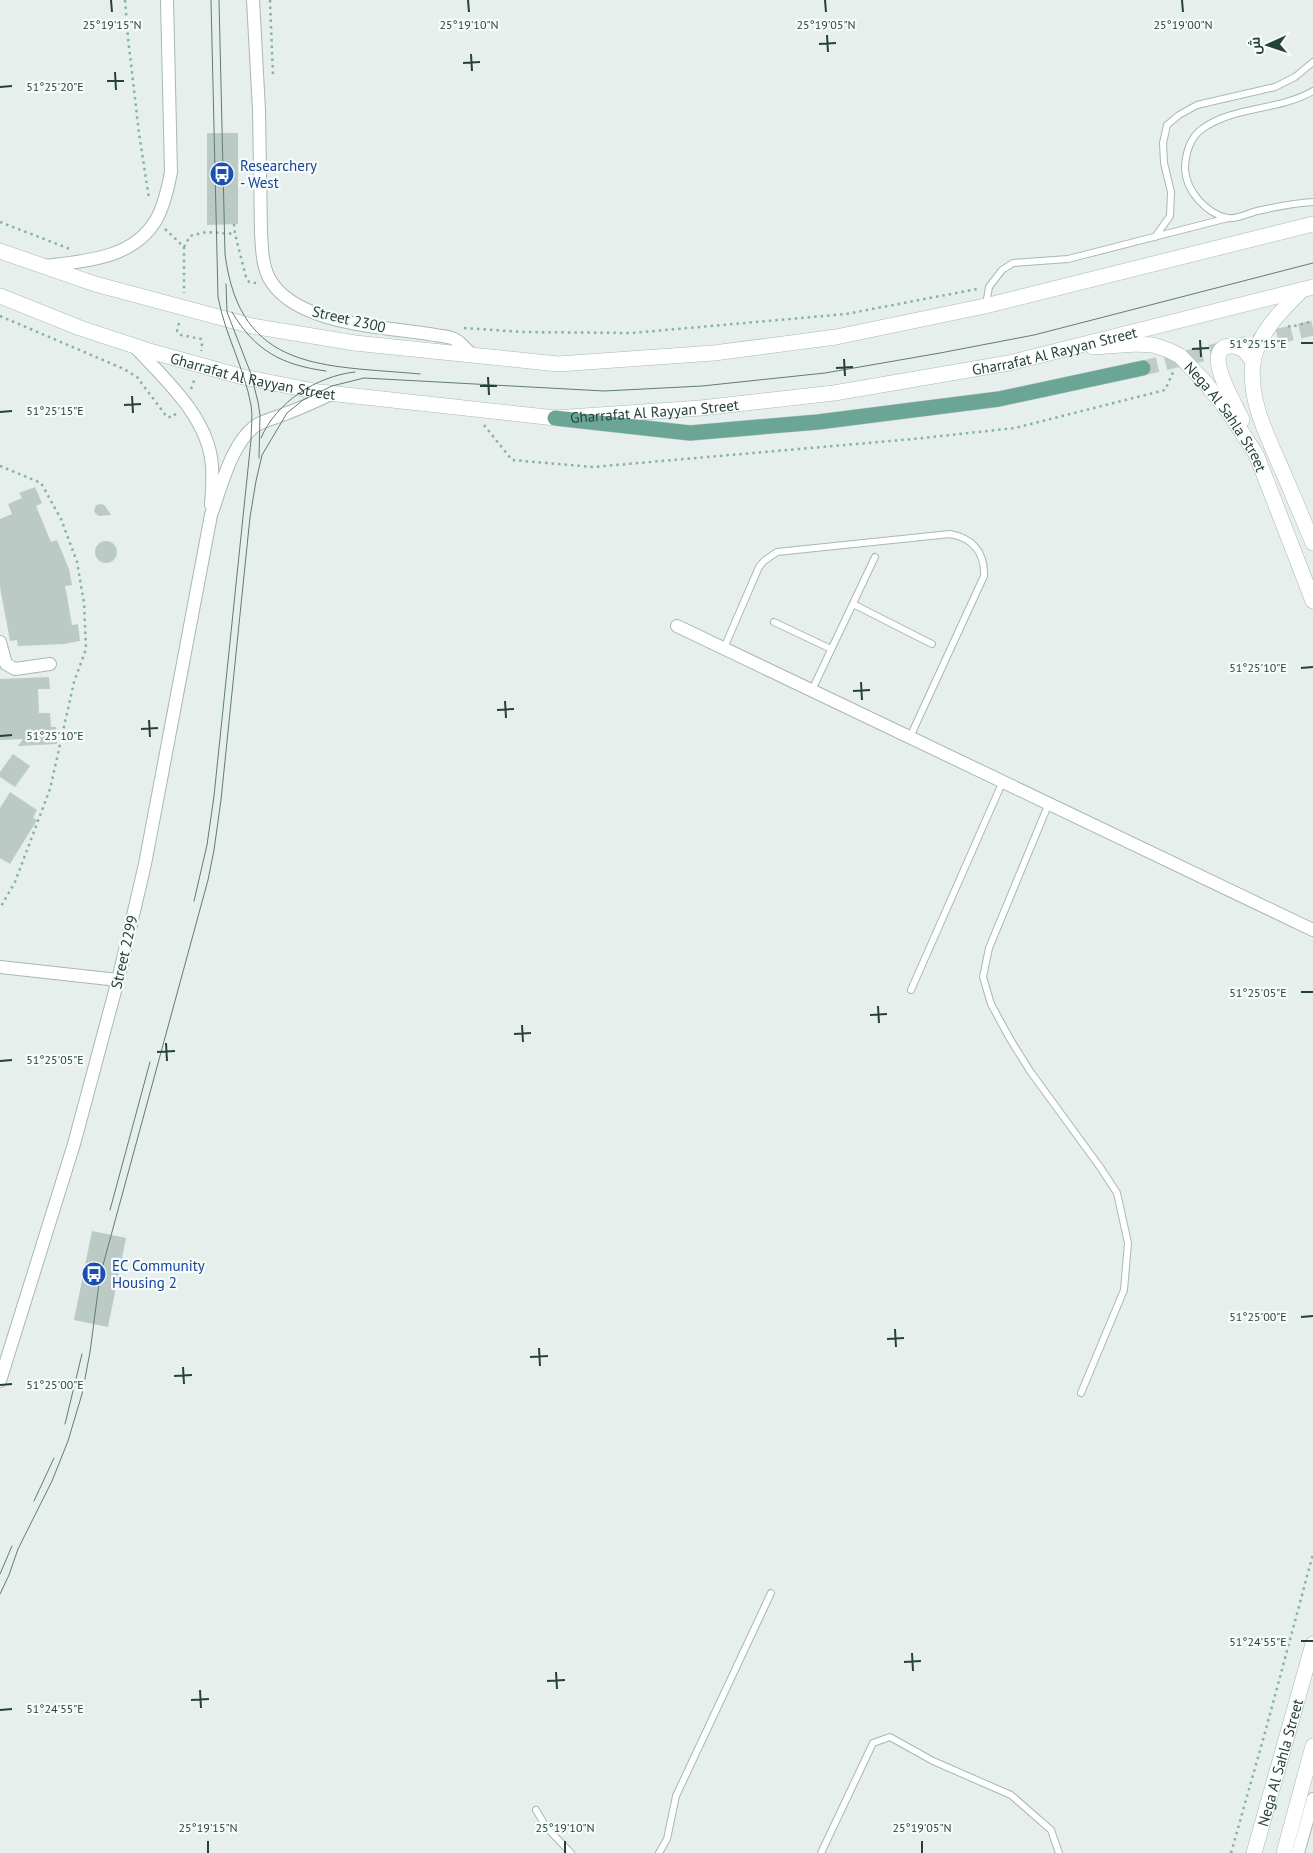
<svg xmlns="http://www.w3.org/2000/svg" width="1313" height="1853" font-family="'PT Sans',Cairo,sans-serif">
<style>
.building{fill:#bbcac4}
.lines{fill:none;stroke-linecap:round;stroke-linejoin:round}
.primary-tunnel{stroke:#bfccc8;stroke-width:15;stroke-dasharray:15 8;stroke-linecap:butt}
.service-casing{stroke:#a8b8b2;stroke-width:8}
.minor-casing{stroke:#a8b8b2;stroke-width:14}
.tertiary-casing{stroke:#a8b8b2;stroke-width:16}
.secondary-casing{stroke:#a4bbb3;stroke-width:16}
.primary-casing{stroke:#c2cac8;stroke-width:16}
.path{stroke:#86b3a5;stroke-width:2.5;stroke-dasharray:2.5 4;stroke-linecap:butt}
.service{stroke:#fff;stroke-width:6}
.minor{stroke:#fff;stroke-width:12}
.tertiary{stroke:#fff;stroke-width:15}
.secondary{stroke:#fff;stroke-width:15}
.primary{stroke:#6aa596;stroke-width:15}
.tram{stroke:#5f7d75;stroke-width:1}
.ticks{fill:none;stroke:#24423a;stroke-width:2}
.labels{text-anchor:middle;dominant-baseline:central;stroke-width:4.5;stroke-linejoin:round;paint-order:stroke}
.transit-label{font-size:15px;fill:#164399;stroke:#f7fbf9;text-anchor:start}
.street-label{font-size:15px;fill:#24423a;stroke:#f7fbf9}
.ticks-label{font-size:12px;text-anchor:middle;fill:#24423a;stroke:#f7fbf9;stroke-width:4.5;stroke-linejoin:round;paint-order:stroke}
</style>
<rect width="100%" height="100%" fill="#e6efeb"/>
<path class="building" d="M207,133h31v91l-31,1z
M35,487l7,16 -6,3 15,36 6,-2 12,29 3,16 -7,1 2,10 5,29 6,-1 2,17 -16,3 -46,2 -1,-6 -7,1 -10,-54v-68l12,-5 -4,-10 14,-6 -3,-5z
M102,504l3,2 6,9 -12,1 -3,-2 -2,-3 2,-6z
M95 552a11 11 0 1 1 22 0a11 11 0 1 1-22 0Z
M49,677l1,12h-12l1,24h11l1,14h5l1,17 -39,2 5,-7 -23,1v-61z
M13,754l17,12 -15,21 -15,-10v-5z
M10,792l27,18 -4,8 4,2 -27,44 -10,-6v-50z
M92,1231l34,7 -18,89 -34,-7z"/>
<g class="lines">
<path class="primary-tunnel" d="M1143,368l170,-40"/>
<defs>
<path id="service" d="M1313,91c-34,20 -80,15 -111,38 -12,8 -17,26 -17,40 1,22 21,44 42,49 8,2 22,-5 30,-7 18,-4 37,-8 56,-9
M1155,237l15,-21 1,-24 -7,-29 -1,-20 4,-18 12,-10 18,-10 78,-18 20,-10 18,-15
M986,305l3,-18 13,-17 11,-7 55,-4 160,-41
M853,604l79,40
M774,622l57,27
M724,648l35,-81 5,-6 13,-9 173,-18c23,4 35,19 34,42l-74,161
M812,690l63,-133
M1049,803l-60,145 -6,29 8,27 19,35 20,32 70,96 17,26 11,50 -4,47 -43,103
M911,990l92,-209
M536,1810l10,17 25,26
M659,1853l8,-14 9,-43 95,-203
M821,1853l52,-110 17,-6 43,24 78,34 40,35 8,23"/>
<path id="minor" d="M253,0l6,110 2,123c1,15 1,31 8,45 28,52 132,48 183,60l7,4 13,13
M45,266c40,-5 88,-7 111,-46 8,-14 12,-32 15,-48l-4,-172
M134,346c31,33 75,72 78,120 1,13 0,26 -1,39
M677,626l636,304
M0,642l6,22 9,5 35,-5
M0,967l118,13
M0,1381l74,-237 44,-164 27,-116 66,-349c10,-27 20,-71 44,-89 9,-6 21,-8 32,-13 15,-5 30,-13 45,-19
M1298,1853l15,-54"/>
<g id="tertiary">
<path d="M1302,290c-20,20 -44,43 -49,72 -5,38 15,76 30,110 10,24 20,47 30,71"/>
<path id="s1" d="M1093,347l43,-3 17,1 15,5 12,6 24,25 24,30 28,43 57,147"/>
<path d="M1242,420c-5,-13 -44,-74 -10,-74 11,0 16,8 21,16"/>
<path id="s2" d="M1254,1853l59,-209"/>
<path d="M1284,1853l29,-107"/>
</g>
<g id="secondary">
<path d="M0,251l95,33 157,42 103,17 203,21 156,-11 122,-16 149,-31 328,-82"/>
<path id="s3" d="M0,296l80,32 73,24 90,25 76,15 236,26 146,-10 133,-15 175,-30 304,-76"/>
</g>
<path id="primary" d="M555,418l135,15 128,-11 181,-23 144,-31"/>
</defs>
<use href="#service" class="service-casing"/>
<use href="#minor" class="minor-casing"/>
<use href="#tertiary" class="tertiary-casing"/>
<use href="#secondary" class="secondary-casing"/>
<use href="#primary" class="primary-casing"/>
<path class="path" d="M125,0l3,38 11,95 10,66
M270,0l3,76
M0,222l70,27
M234,224l1,10 11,43 3,5 7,1
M165,229l19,18v46
M184,247l6,-11 16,-4 29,2
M0,316l124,53 13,8 30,40h6l3,-4
M179,323l-2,8 4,4 20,4 1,5 -1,7
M1288,326l3,1 22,-6
M464,328l59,4 109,1 214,-19 131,-25
M191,389l4,-11
M484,425l28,35 81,7 320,-28 102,-11 150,-38 9,-20
M0,466l41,17 20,36 16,43 7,41 2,46 -12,33 -24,107 -35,93 -15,26
M1231,1853l35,-124 47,-175"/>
<use href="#service" class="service"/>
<use href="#minor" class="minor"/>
<use href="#tertiary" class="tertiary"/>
<use href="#secondary" class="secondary"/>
<use href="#primary" class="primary"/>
<path class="tram" d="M219,0l6,254c15,119 99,111 195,120
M226,284l1,28 24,62 7,28 2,13 -1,43
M232,312c23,39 50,53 94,59
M261,438c15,-36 56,-62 94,-66
M194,901l13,-56 7,-49 37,-356c0,-12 2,-24 0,-35 -7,-38 -26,-70 -33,-108l-7,-297
M110,1210l40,-148
M65,1424l17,-70
M34,1501l20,-43
M0,1574l12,-28
M0,1594l9,-19 9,-26 34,-68 16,-40 14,-47 8,-42 10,-76 108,-396 6,-30 7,-50 29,-283 6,-36 6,-26 25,-42 16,-13 29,-14 32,-8 240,13 98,-5 123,-13 115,-20 94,-18 279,-72"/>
</g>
<path class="ticks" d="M111,0l1,12M468,0l1,12M825,0l1,12M1182,0l1,12M827,35l1,17M819,44l17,-1M471,54l1,17M463,63l17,-1M115,72l1,18M107,81h17M0,87l12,-1M1200,340l1,17M1301,343h12M1192,349l17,-1M844,359l1,17M836,368l17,-1M488,377l1,18M480,386h17M132,396l1,17M124,405l17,-1M0,412l12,-1M1301,668l12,-1M861,682l1,18M853,691l17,-1M505,701l1,17M497,710l17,-1M149,720l1,17M141,729l17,-1M0,736l12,-1M1301,992h12M878,1006l1,17M870,1015l17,-1M522,1025l1,17M514,1034l17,-1M166,1043l1,18M157,1052l18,-1M0,1061l12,-1M1301,1317l12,-1M895,1329l1,18M887,1339l17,-1M539,1348l1,18M530,1357l18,-1M183,1367l1,17M174,1376l18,-1M0,1385l12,-1M1301,1641h12M912,1653l1,18M904,1662l17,-1M556,1672l1,17M547,1681l18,-1M200,1690l1,18M191,1700l18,-1M0,1710l12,-1M208,1841v12M565,1841v12M922,1841v12"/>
<defs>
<symbol id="bus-disc" viewBox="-11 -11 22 22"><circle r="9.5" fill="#1a4fb4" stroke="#f7fbf9"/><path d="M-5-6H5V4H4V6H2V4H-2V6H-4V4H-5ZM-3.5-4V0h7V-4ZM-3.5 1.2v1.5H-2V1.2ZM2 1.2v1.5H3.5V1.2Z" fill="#fff"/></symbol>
</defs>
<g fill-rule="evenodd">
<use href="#bus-disc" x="208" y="160" width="28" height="28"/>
<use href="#bus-disc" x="80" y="1260" width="28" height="28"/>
</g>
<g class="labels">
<g class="transit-label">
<text x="240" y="165">Researchery<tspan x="240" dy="17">- West</tspan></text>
<text x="112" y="1265">EC Community<tspan x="112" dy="17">Housing 2</tspan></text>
</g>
<g class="street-label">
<text transform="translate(349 319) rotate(13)">Street 2300</text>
<text stroke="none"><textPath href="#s3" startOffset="1076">Gharrafat Al Rayyan Street</textPath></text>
<text stroke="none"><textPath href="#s3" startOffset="266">Gharrafat Al Rayyan Street</textPath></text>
<text stroke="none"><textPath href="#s3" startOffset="671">Gharrafat Al Rayyan Street</textPath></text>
<text stroke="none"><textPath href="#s1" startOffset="166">Nega Al Sahla Street</textPath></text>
<text transform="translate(124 952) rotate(-77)">Street 2299</text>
<text stroke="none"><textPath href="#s2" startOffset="94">Nega Al Sahla Street</textPath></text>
</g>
</g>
<g class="ticks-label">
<text x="112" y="29">25°19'15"N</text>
<text x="469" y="29">25°19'10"N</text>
<text x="826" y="29">25°19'05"N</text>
<text x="1183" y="29">25°19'00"N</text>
<text x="55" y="91">51°25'20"E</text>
<text x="1258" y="348">51°25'15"E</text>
<text x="55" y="415">51°25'15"E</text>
<text x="1258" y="672">51°25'10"E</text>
<text x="55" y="740">51°25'10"E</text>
<text x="1258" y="997">51°25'05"E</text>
<text x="55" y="1064">51°25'05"E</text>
<text x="1258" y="1321">51°25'00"E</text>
<text x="55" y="1389">51°25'00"E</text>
<text x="1258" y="1646">51°24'55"E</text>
<text x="55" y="1713">51°24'55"E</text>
<text x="208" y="1832">25°19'15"N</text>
<text x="565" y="1832">25°19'10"N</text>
<text x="922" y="1832">25°19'05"N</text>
</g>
<g transform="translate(1268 45) rotate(267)" stroke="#f7fbf9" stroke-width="4" paint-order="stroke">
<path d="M0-4L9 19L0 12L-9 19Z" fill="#24423a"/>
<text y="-8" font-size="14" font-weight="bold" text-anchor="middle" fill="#24423a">ش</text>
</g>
</svg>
